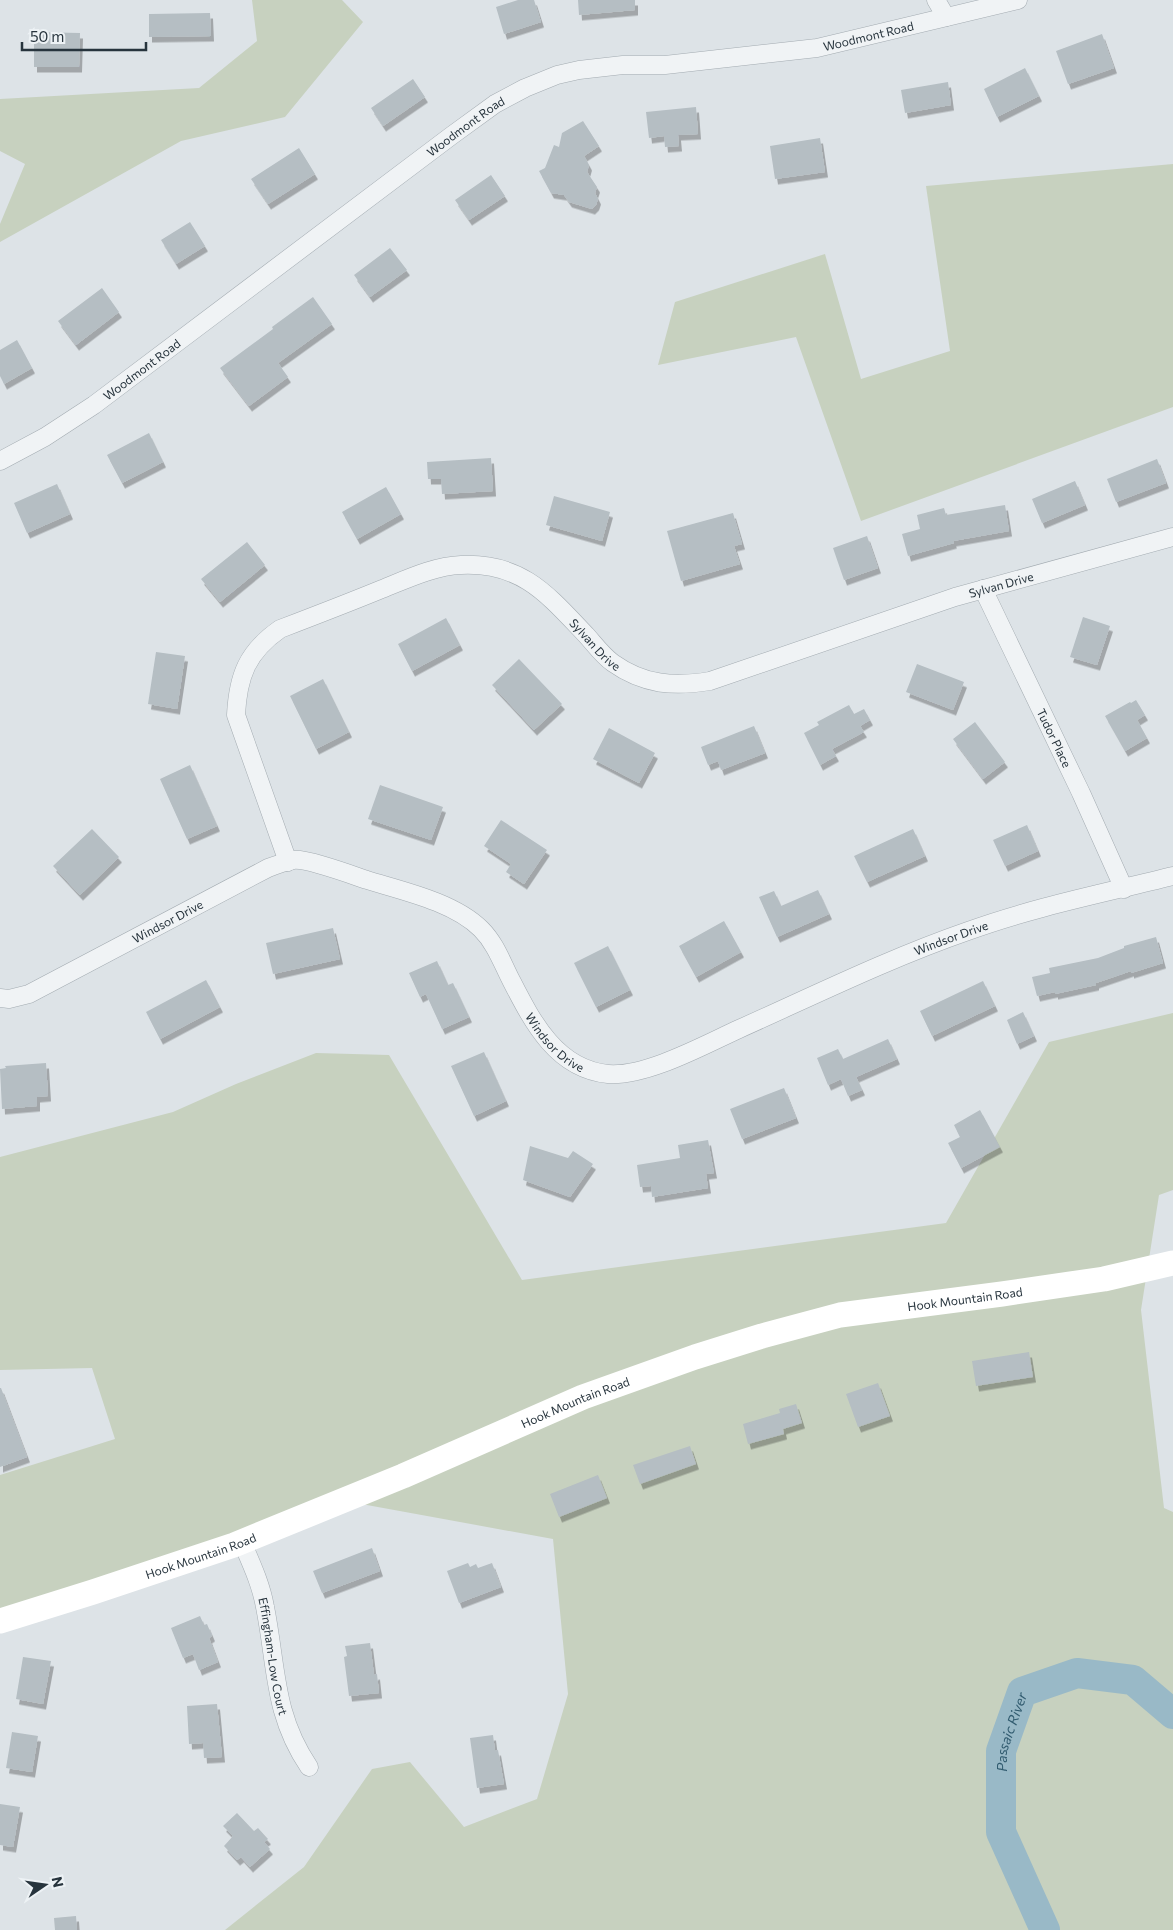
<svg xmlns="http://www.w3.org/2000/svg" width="1173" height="1930" font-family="Commissioner,sans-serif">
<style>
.green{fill:#c7d1bf}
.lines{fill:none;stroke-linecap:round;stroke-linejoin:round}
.river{stroke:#99b9c7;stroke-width:30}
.building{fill:#b5bec3;filter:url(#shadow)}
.street-casing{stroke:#a3abb1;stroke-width:19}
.street{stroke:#f0f3f5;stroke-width:18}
.secondary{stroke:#fff;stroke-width:25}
.labels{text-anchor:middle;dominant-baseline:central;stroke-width:4;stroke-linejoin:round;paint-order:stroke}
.street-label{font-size:12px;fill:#27343d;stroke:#edf2f5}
.water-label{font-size:14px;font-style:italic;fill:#325c70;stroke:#edf2f5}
</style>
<defs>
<filter id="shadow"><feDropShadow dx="3" dy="5.5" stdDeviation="0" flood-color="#0004"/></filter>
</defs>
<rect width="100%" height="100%" fill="#dde3e7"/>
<path class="green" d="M252,0h90l21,22 -78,95 -104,24 -181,101v-18l25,-60 -25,-13v-52l199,-11 58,-47z
M1173,164v243l-312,114 -65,-184 -138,28 17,-63 150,-48 36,125 89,-28 -24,-165z
M1173,1013v177l-14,5 -18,115 23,198 9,4v418h-948l79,-63 68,-98 38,-7 54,65 73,-28 31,-105 -15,-155 -219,-40 -334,122v-146l115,-36 -23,-71 -92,2v-213l173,-45 63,-28 80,-31 73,2 133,225 424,-57 103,-181z"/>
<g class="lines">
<path class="river" id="s1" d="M1045,1930l-44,-98v-81l21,-59 55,-19 56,7 40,34"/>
</g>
<path class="building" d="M518,0h16l7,22 -37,12 -8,-27z
M578,0h57v10l-56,5z
M210,13l1,23 -62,1v-23z
M34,32l46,1 -1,34h-45z
M1102,34l12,34 -46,16 -12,-33z
M1025,68l14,28 -42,21 -13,-28z
M413,79l12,18 -42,29 -12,-18z
M948,82l3,23 -46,8 -4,-23z
M696,107l2,27 -20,1 1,11 -14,1 -1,-11 -15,2 -3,-26z
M583,121l16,25 -15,10 5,9 -2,7 10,15 -2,6 3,6 -2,6 -4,4 -23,-7 -5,-7 -13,-2 -12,-22 6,-3 9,-23 5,2 3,-14z
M820,138l5,34 -50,7 -5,-33z
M299,148l16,26 -47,30 -17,-25z
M491,175l14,21 -36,24 -14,-20z
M190,222l15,24 -29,18 -15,-24z
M390,248l17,22 -37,27 -16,-22z
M102,288l17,24 -43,33 -18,-24z
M313,297l19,27 -54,39 10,14 -39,29 -29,-38 53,-39 -1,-2z
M17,340l15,28 -28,16 -4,-8v-26z
M149,433l14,29 -41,21 -15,-28z
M491,458l2,33 -51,3 -1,-15h-13l-1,-17z
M1157,459l9,24 -50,19 -9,-23z
M1075,481l10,24 -43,18 -10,-24z
M57,484l13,30 -43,19 -13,-30z
M386,487l15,27 -44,25 -15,-27z
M554,496l56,16 -8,29 -56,-16z
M1005,505l4,26 -56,10 1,2 -46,13 -6,-22 18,-5 -3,-14 27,-7 2,7z
M733,513l9,31 -8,2 6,18 -59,17 -14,-50z
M867,536l11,32 -34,12 -11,-32z
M247,542l18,23 -45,37 -19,-23z
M1083,617l27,9 -13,39 -27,-8z
M446,618l14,27 -48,26 -14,-27z
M156,652l29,4 -8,53 -29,-5z
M519,659l43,45 -28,26 -42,-45z
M917,664l47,18 -11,28 -47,-18z
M323,679l26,53 -33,17 -26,-53z
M1136,700l9,15 -8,5 10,18 -22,13 -20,-35 25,-14 1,1z
M849,705l5,9 10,-5 6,11 -10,6 4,6 -32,17 4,7 -16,9 -16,-32 15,-8 -2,-3z
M975,722l30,40 -22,17 -30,-40z
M754,726l11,27 -44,17 -3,-9 -10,4 -7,-18z
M609,728l46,25 -16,30 -46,-24z
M190,765l27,61 -30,13 -27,-60z
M380,785l63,22 -12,33 -63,-21z
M501,820l46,30 -23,34 -18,-12 5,-8 -27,-18z
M1027,825l11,26 -33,15 -12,-26z
M92,829l27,28 -39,38 -27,-29z
M913,829l12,27 -58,26 -13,-26z
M818,890l11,24 -52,23 -18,-40 15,-6 7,15z
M724,921l17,31 -45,25 -17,-31z
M333,928l7,31 -67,15 -7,-31z
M1156,937l7,26 -32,10v-2l-35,12v2l-41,9v-2l-18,4 -5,-19 18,-4 -1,-5 49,-10 26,-10v-2z
M608,946l22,44 -34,17 -22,-44z
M437,961l11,24 5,-2 16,34 -27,12 -16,-35 -6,3 -11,-24z
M206,980l14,27 -60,32 -14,-27z
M983,981l12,25 -63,30 -12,-25z
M1023,1012l11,24 -17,8 -10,-24z
M888,1039l9,20 -41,18 6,13 -14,6 -7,-17 -13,6 -11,-27 21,-9 5,10z
M484,1052l22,49 -32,15 -23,-50z
M46,1063l2,33 -11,1v9l-35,3 -2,-40 6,-1 -1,-2z
M784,1088l12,30 -54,21 -12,-30z
M980,1110l20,37 -39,21 -13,-25 12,-6 -6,-12z
M708,1140l6,33 -8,1 2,14 -56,9 -1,-11 -11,1 -3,-22 43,-7 -2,-13z
M530,1146l38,12 5,-7 20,13 -23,33 -47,-17z
M1029,1352l4,25 -57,9 -4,-25z
M878,1383l12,33 -32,11 -12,-33z
M0,1388h1l26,69 -27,10z
M796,1404l6,19 -19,6 1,5 -36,10 -5,-20 37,-11 -1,-4z
M690,1446l6,18 -56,20 -7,-19z
M598,1475l9,23 -48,19 -9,-23z
M372,1548l8,23 -58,22 -9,-22z
M468,1563l2,4 6,-3 2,4 14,-5 9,24 -42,16 -12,-32z
M200,1616l4,9 3,-1 5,12 -3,2 9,24 -19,8 -6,-16 -10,4 -12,-30z
M370,1643l4,32 3,-1 2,19 -30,3 -5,-39 3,-1 -2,-10z
M23,1657l28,4 -8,43 -27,-5z
M217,1704l5,53 -18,1 -1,-15 -14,1 -2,-38z
M12,1732l26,4 -6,36 -26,-4z
M493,1735l2,16 3,-1 6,34 -27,4 -7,-50z
M0,1804l20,3 -7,40 -13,-2z
M237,1813l17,18 4,-3 10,11 -4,3 6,7 -20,18 -9,-10 -4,3 -13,-14 9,-10 -10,-10z
M76,1916l1,14h-22l-1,-12z"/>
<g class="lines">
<defs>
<g id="street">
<path d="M936,0l10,17"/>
<path id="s2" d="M0,461l45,-24 49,-32 357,-269 44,-32 30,-16 32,-13 22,-5 44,-5h42l152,-17 201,-48"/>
<path id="s3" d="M983,589l98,204 43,96"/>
<path id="s4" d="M288,862l-52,-147c2,-39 11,-63 44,-86 34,-13 68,-26 102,-40 25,-10 52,-23 79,-24 61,-3 87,30 126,71 8,9 16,20 26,27 31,22 61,24 97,18l245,-84 218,-60"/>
<path id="s5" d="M0,998l9,1 20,-5 239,-126c8,-3 16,-6 25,-8 13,-2 59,15 74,20 36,11 87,22 114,49 15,15 21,34 31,53 21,41 45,87 96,92 38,3 96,-29 131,-45 76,-34 151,-71 229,-98 66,-24 137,-38 205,-55"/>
<path id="s6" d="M242,1542c9,21 19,42 23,65 12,60 8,107 44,160"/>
</g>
</defs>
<use href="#street" class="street-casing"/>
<use href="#street" class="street"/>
<path class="secondary" id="s7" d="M0,1621l93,-29 141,-47 169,-69 180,-79 112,-40 67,-21 78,-21 162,-21 102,-15 69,-16"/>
</g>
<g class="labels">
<g class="street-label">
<text stroke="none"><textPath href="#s2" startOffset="994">Woodmont Road</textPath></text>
<text stroke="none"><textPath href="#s2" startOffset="574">Woodmont Road</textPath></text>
<text stroke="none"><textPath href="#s2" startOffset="169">Woodmont Road</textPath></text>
<text stroke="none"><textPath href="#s4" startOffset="1046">Sylvan Drive</textPath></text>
<text stroke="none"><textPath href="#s4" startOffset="612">Sylvan Drive</textPath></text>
<text stroke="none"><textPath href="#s3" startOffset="165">Tudor Place</textPath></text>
<text stroke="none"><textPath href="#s5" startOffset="186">Windsor Drive</textPath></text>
<text stroke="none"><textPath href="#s5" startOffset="1100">Windsor Drive</textPath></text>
<text stroke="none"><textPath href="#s5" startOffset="665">Windsor Drive</textPath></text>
<text stroke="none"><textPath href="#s7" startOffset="1021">Hook Mountain Road</textPath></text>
<text stroke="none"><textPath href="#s7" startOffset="616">Hook Mountain Road</textPath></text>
<text stroke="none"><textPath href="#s7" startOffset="211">Hook Mountain Road</textPath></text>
<text stroke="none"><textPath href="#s6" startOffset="119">Effingham-Low Court</textPath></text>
</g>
<g class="water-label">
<text stroke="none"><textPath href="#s1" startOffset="209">Passaic River</textPath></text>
</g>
</g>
<g transform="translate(45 1885) rotate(77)" stroke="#edf2f5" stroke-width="4" paint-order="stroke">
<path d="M0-4L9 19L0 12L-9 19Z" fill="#27343d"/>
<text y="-8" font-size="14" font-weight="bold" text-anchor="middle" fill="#27343d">N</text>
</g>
<path d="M22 42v8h124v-8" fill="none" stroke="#27343d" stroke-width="2.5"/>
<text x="30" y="42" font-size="15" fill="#27343d" stroke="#edf2f5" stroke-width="4" paint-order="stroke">50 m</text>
</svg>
